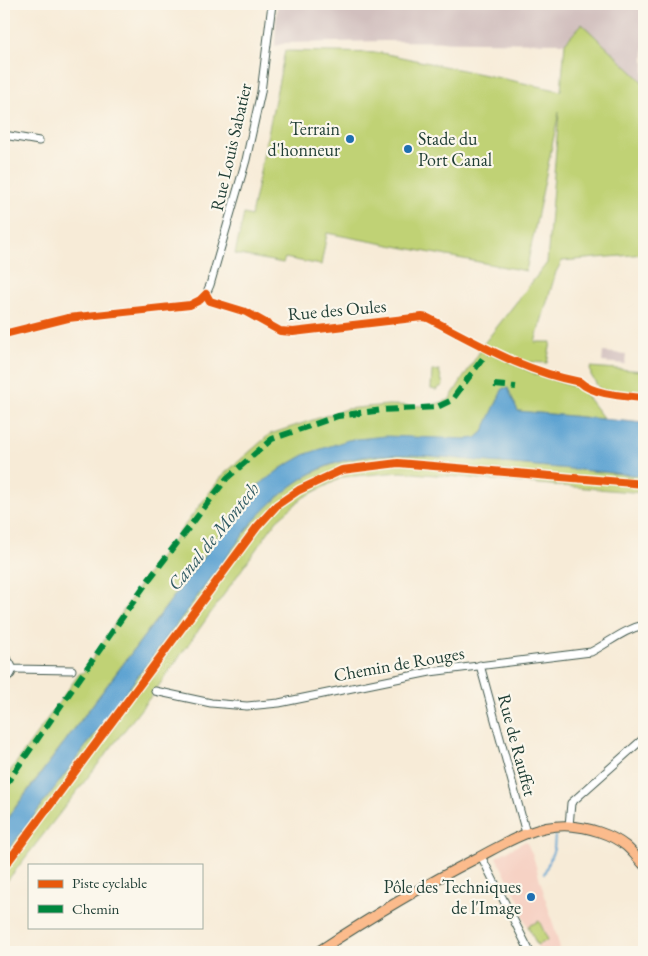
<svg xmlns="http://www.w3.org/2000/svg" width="648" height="956" viewBox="0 0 648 956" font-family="'EB Garamond',serif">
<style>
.built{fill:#f6d2c4}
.industrial{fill:#d1bfbe}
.green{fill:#c0d275;stroke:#708854}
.water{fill:#5ba2d1;stroke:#3d7082}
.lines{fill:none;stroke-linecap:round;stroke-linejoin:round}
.stream{stroke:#5ba2d1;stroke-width:2}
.minor-casing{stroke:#3f574c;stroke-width:9}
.major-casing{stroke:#3f574c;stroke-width:11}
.minor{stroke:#fff;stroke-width:7}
.major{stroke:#fbbb8c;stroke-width:9}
.quiet{stroke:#00873e;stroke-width:6;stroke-dasharray:12 6;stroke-linecap:butt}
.cycleway-casing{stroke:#fbf7ec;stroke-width:11}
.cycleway{stroke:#e8590c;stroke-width:8}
.poi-dot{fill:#1f6fb2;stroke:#fbf7ec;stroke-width:2}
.labels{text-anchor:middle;stroke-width:4.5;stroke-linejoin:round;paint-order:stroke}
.poi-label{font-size:18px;fill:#1f3d34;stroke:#fbf7ec;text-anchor:end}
.street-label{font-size:18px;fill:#1f3d34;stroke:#fbf7ec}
.water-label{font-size:19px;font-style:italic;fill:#315b63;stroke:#fbf7ec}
</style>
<rect width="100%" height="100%" fill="#fbf7ec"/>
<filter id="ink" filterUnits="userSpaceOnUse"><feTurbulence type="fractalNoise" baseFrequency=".02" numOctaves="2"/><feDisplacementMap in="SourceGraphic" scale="10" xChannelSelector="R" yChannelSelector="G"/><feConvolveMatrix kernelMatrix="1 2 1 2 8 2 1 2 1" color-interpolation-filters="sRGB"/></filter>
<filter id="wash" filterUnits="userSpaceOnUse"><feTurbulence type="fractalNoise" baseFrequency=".0096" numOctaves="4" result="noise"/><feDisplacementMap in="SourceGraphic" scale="20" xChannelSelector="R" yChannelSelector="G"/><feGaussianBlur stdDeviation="1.12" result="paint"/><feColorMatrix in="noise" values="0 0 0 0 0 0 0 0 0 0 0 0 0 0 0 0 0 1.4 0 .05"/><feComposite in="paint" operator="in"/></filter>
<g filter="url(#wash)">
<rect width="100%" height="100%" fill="#f7ebd7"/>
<polygon class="built" points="526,841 533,856 560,948 549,952 540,952 521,913 522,906 496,857"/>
<g class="industrial">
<polygon points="277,4 644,4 644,104 582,25 565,43 385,41 286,43 275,46"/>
<polygon points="603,352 626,354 625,364 602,362"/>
</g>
<g class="green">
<polygon points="582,24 640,79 644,85 644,254 562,261 556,272 535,342 551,342 547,363 530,362 528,368 482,346 547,263 559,112 526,271 327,233 321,265 285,258 283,263 235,254 244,214 251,216 285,51 382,53 561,91 565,43"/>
<polygon points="482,348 535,374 584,390 585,394 604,419 518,411 508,389 503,388 483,432 476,438 306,454 283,467 256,487 4,822 4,780 79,674 84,672 143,580 223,475 270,434 346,409 388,405 429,406 449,400"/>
<polygon points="590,367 644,371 644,396 600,390 591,375"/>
<polygon points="439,370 443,385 436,390 431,389 432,371"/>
<path d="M 409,454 L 644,476 L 644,493 L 401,472 L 343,477 L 304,497 L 277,520 L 155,691 L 4,885 L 4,856 L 252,523 C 283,488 318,462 367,457 C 381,455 395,455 409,454 Z"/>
<polygon points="539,921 548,940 537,945 528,926"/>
</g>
<path class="water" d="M 503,388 L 508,388 L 518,411 L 644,423 L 644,476 C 592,471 541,466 489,462 C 438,457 380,447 330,465 C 299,476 274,499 252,523 L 4,856 L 4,823 L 256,487 L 283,467 L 306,454 L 348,440 L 385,436 L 468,439 L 476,438 L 483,432 Z"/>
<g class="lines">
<polyline class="stream" points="544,874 554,849 555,835"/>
</g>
</g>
<g filter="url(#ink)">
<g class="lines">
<defs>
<g id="minor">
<polyline points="4,135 39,141"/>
<polyline points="206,294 210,285 246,160 261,92 272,4"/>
<path d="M 4,334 L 68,318 L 190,305 L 200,300 L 206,294 L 210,301 L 246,312 L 280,331 L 293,332 L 422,317 L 428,318 C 479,344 522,371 580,382 L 584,386"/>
<polyline points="4,656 10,663 13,669 72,670"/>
<polyline points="480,665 526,833"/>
<polyline points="4,679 11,674 13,669"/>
<path d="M 155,691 L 211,703 L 247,706 L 279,703 L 430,672 L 591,652 C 609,643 624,629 644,625"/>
<polyline points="569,826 571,803 644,738"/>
<polyline points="481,856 530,952"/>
</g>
<path id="major" d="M 317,952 C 369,918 422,886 477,858 C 506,843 535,824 569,826 C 588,827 611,834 626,846 C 632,851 638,859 644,865"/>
</defs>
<use href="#minor" class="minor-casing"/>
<use href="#major" class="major-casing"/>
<use href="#minor" class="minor"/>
<use href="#major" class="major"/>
<g class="quiet">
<polyline points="494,385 516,387"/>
<polyline points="4,787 147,582 227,478 272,439 338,416 382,410 437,407 452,400 489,350"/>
</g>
<defs>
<g id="cycleway">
<path d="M 4,334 L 68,318 L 190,305 L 200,300 L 206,294 L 210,301 L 246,312 L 280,331 L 293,332 L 422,317 L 428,318 C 479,344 522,371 580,382 C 593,395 626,396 644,398"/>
<polyline points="4,867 257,527 277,505 299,490 342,470 398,463 644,484"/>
</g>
</defs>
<use href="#cycleway" class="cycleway-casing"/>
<use href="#cycleway" class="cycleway"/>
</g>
</g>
<g class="poi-dot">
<circle cx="350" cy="139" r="5"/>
<circle cx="408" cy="149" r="5"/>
<circle cx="531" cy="897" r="5"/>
</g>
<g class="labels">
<g class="poi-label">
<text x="340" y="135">Terrain<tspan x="340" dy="21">d'honneur</tspan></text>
<text x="418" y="145" text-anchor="start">Stade du<tspan x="418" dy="21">Port Canal</tspan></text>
<text x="521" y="893">Pôle des Techniques<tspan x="521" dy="21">de l'Image</tspan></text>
</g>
<g class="street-label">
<text transform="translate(231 147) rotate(-77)" y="6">Rue Louis Sabatier</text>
<text transform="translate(337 310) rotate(-5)" y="6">Rue des Oules</text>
<text transform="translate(399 664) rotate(-10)" y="6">Chemin de Rouges</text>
<text transform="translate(517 745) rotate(75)" y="6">Rue de Rauffet</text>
</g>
<g class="water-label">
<text transform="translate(213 536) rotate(-51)" y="7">Canal de Montech</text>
</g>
</g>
<rect width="648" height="956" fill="none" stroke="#fbf7ec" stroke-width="20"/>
<rect x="28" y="864" width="175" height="65" fill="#fbf7ec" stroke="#a3ada2"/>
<rect x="38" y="880" width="25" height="8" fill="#e8590c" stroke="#a3ada2"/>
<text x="72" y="888" font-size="15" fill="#1f3d34">Piste cyclable</text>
<rect x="38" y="905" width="25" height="8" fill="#00873e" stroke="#a3ada2"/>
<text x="72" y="914" font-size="15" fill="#1f3d34">Chemin</text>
</svg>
